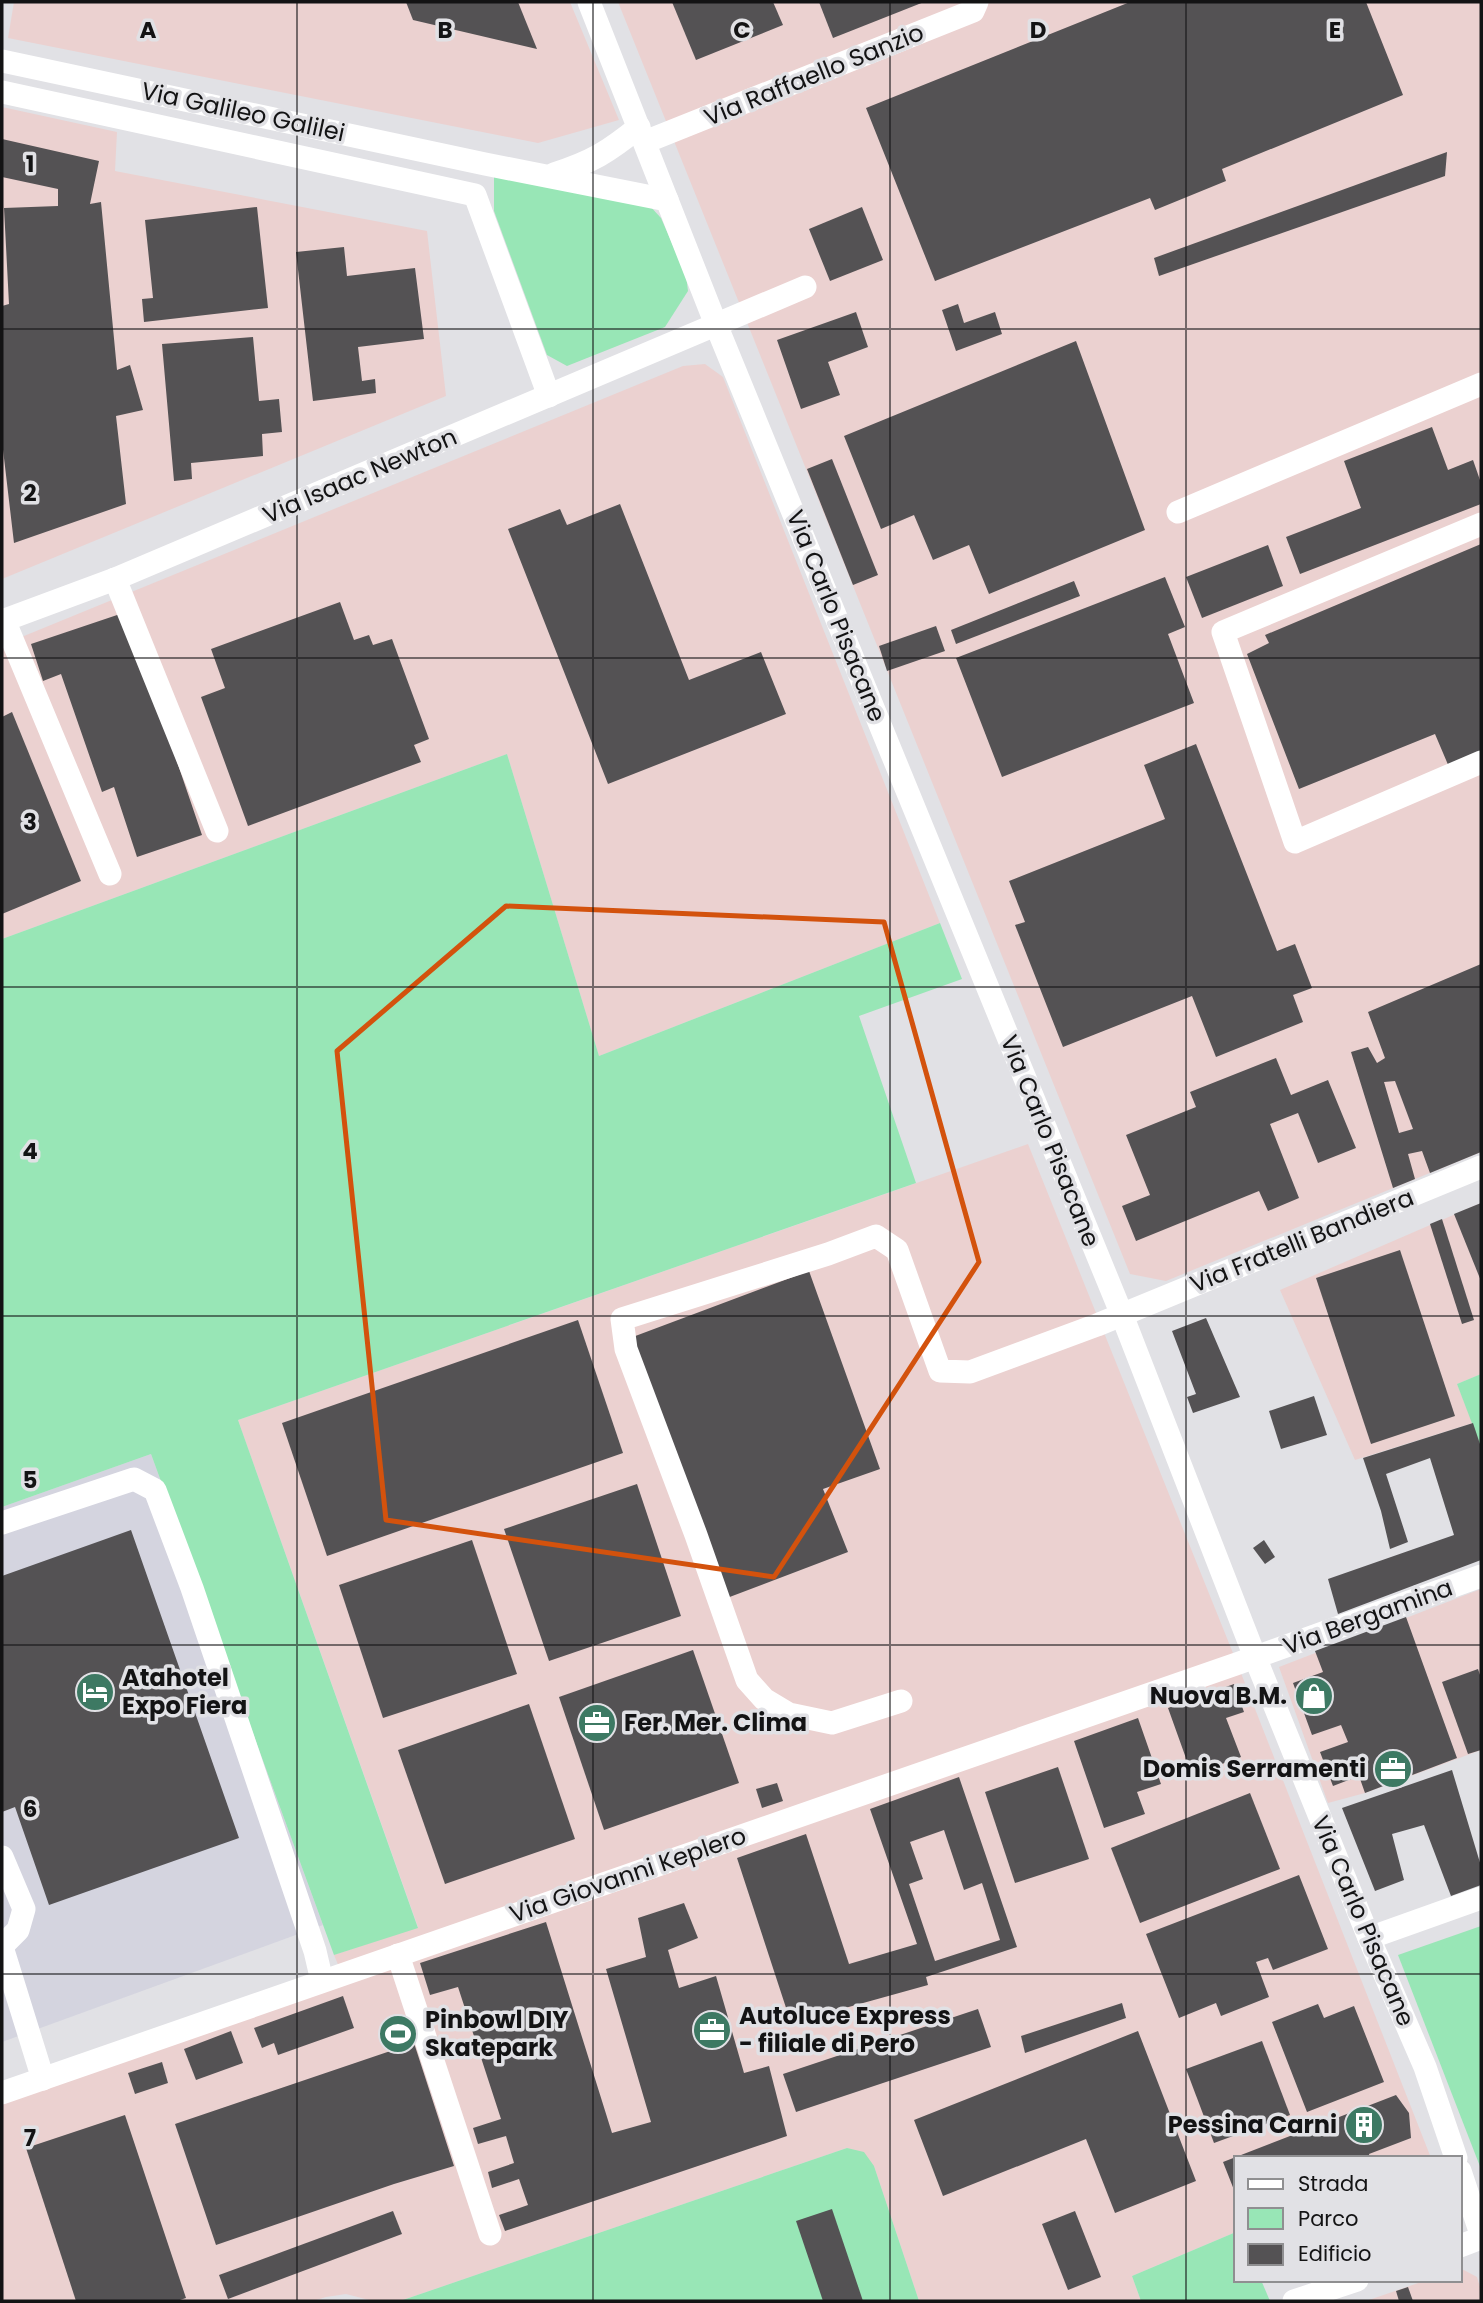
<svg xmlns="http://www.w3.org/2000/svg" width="1483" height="2303" viewBox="0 0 1483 2303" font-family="Poppins,sans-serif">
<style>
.built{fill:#d4d4df}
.industrial{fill:#ebd1d0}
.green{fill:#98e6b6}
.building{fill:#545254;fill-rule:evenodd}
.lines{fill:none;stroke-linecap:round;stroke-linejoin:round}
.minor{stroke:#fff;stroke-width:23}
.marked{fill:none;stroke:#d3520d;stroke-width:5;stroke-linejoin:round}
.grid{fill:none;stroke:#131314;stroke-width:2;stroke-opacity:0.55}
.labels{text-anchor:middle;stroke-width:7;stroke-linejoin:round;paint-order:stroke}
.street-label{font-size:24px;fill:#131314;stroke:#e1e1e5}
.poi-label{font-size:24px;font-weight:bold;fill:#131314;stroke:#e1e1e5;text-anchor:start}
.grid-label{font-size:23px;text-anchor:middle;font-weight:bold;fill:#131314;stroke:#e1e1e5;stroke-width:7;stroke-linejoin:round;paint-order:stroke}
</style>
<rect width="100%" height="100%" fill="#e1e1e5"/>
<polygon class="built" points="151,1454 323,1925 2,2042 2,1507"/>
<g class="industrial">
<polygon points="14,2 570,2 619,120 538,143 8,38"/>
<polygon points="618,2 1481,2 1481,1152 1166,1281 1130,1274"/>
<polygon points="2,107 117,132 115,171 427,231 446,396 2,579"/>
<polygon points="705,364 723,377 940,923 599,1056 507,754 2,939 2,645 683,366"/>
<polygon points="1028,1144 1239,1668 1431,2158 1236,2158 1236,2232 1132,2276 1141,2301 919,2301 874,2166 847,2148 400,2301 373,2301 346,2294 326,2297 313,2301 2,2301 2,2093 342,1974 334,1955 418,1927 238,1420"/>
<polygon points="1481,1203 1481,1374 1457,1384 1473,1423 1355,1460 1280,1290"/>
<polygon points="1481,1589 1481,1750 1365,1793 1328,1803 1279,1667"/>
<polygon points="1460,2268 1477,2277 1481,2290 1481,2301 1366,2301 1427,2280 1460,2280"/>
</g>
<g class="green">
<polygon points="494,172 649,205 661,218 686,275 688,291 665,327 567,366 547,355 494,211"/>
<polygon points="507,754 599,1056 940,923 962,979 859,1016 916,1183 238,1420 418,1928 334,1955 151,1454 2,1507 2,939"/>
<polygon points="1481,1374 1481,1447 1457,1384"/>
<polygon points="1481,1926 1481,2169 1398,1955"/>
<polygon points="847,2148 864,2152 874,2166 919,2301 400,2301"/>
<polygon points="1236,2232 1236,2280 1261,2280 1270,2301 1141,2301 1132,2276"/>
</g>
<g class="building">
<polygon points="406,2 518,2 537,49 413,20"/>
<polygon points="672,2 773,2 783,25 696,60"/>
<polygon points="819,2 924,2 833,38"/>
<polygon points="1130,2 1366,2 1403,95 1222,169 1226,181 1155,210 1150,198 935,281 866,108"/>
<polygon points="2,139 99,161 90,204 101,202 117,370 130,365 143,410 116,416 126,504 14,543 2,441 2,306 9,304 4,208 58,206 58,189 2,177"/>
<polygon points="1447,152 1445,176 1159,276 1154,258"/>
<polygon points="257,207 268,308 144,322 142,299 153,298 145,220"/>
<polygon points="862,207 883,260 830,281 809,229"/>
<polygon points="344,247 347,276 415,268 424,339 358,347 362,381 375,379 376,393 313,401 296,252"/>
<polygon points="958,304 964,323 995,312 1002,334 956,351 942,310"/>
<polygon points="856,312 868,347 828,362 840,395 801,409 777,340"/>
<polygon points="253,337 259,401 279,399 282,432 262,434 263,456 191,463 192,479 174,481 162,344"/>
<polygon points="1076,341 1145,530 989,594 969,545 933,560 914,515 881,529 844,436"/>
<polygon points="1432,427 1448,470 1473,460 1481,483 1481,504 1300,574 1286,537 1361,508 1344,461"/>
<polygon points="832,459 878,575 853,585 807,469"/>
<polygon points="620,504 689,680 761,652 786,714 608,784 508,529 560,509 567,525"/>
<polygon points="1481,544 1481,753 1449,767 1435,734 1299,789 1247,654 1269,643 1265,635"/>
<polygon points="1268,545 1283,586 1202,618 1186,577"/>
<polygon points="1165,577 1185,627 1168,634 1194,703 1002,777 956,658"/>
<polygon points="1074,581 1080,596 956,644 951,630"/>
<polygon points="340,602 354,640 369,635 373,645 392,639 429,739 414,745 421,762 248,826 201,697 225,688 211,649"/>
<polygon points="126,612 202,835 137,857 114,787 102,792 61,674 43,681 31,644"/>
<polygon points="936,626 945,651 887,671 879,646"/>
<polygon points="12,712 81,881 2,914 2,717"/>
<polygon points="1196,744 1277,951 1295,944 1312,988 1293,995 1303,1022 1216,1057 1192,996 1063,1047 1015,925 1025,922 1009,881 1165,819 1144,765"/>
<path d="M 1481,964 L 1481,1152 L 1430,1173 L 1422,1151 L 1408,1154 L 1415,1179 L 1393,1188 L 1351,1052 L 1368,1047 L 1377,1063 L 1385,1058 L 1368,1012 ZM 1395,1081 L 1413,1129 L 1399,1133 L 1384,1082 Z"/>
<polygon points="1276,1058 1291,1095 1328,1080 1356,1148 1318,1163 1298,1113 1270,1124 1299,1198 1268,1211 1259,1191 1136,1241 1122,1206 1150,1195 1126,1135 1196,1107 1190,1092"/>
<polygon points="1481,1203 1481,1281 1454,1214"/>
<polygon points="1442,1219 1474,1320 1462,1324 1430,1224"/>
<polygon points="1400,1250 1455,1416 1371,1444 1316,1278"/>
<polygon points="809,1271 880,1469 823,1489 848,1552 727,1598 630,1338"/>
<polygon points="1206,1318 1240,1397 1193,1413 1187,1397 1196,1394 1172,1331"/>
<polygon points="578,1320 623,1453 327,1556 282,1423"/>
<polygon points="1314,1396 1327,1435 1281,1449 1269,1411"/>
<polygon points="1473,1423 1481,1447 1481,1560 1338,1614 1328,1579 1454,1535 1430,1458 1386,1474 1408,1542 1390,1549 1381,1511 1363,1458"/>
<polygon points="637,1484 681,1616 549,1661 504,1529"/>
<polygon points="131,1530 239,1838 49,1905 15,1807 2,1812 2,1576"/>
<polygon points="472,1540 517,1674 383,1718 339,1585"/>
<polygon points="1264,1540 1275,1557 1265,1564 1253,1548"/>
<polygon points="1406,1617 1457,1758 1365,1793 1359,1776 1333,1786 1320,1752 1348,1742 1341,1725 1312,1735 1293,1683 1323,1672 1315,1651"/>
<polygon points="693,1650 739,1783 604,1830 559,1697"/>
<polygon points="1478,1669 1481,1678 1481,1750 1468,1754 1442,1682"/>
<polygon points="1234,1684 1244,1712 1226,1718 1241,1757 1192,1775 1168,1708"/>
<polygon points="529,1704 575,1839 445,1884 398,1750"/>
<polygon points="1138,1718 1161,1784 1137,1792 1145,1814 1104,1828 1074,1741"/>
<polygon points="1058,1767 1089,1859 1015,1883 985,1792"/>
<polygon points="1452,1770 1481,1866 1481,1885 1451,1896 1424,1825 1392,1834 1404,1880 1375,1891 1342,1808"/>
<path d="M 959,1777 L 1017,1947 L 926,1977 L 928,1985 L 791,2023 L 737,1858 L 806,1834 L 849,1964 L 917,1944 L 870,1809 ZM 944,1830 L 964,1890 L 982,1883 L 1000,1940 L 935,1961 L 909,1884 L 923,1879 L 910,1842 Z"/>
<polygon points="777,1783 783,1801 762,1808 756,1789"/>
<polygon points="1250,1793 1280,1869 1140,1923 1111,1848"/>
<polygon points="1299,1875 1328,1949 1273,1970 1268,1958 1256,1962 1269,1997 1221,2016 1216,2003 1179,2018 1146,1934"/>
<polygon points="684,1903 698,1938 668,1950 679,1988 716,1976 744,2073 769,2066 787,2136 505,2231 499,2215 528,2205 519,2179 492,2188 488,2172 514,2163 506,2136 478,2144 473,2128 501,2119 458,1987 430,1995 420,1963 546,1922 612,2133 651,2122 606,1969 646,1957 638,1918"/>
<polygon points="343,1996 354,2028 278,2055 274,2043 262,2048 254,2028"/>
<polygon points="1122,2003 1126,2018 1025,2053 1021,2036"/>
<polygon points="1318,2004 1324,2018 1354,2006 1384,2082 1307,2112 1272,2022"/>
<polygon points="978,2009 991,2047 796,2112 783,2074"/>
<polygon points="231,2031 243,2063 196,2080 184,2049"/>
<polygon points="1138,2031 1196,2181 1115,2213 1086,2139 943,2196 914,2120"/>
<polygon points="1262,2041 1290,2115 1214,2143 1186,2069"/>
<polygon points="414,2043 454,2166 394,2184 216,2245 175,2124"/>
<polygon points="162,2062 168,2083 135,2094 128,2073"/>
<polygon points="1396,2095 1409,2113 1411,2138 1369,2154 1370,2158 1236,2158 1236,2195 1223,2162"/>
<polygon points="125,2115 186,2298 177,2301 76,2301 26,2148"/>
<polygon points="832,2209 863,2301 823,2301 796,2221"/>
<polygon points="393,2211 402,2234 228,2299 219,2275"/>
<polygon points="1075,2211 1101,2277 1068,2290 1042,2224"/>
<polygon points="1408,2287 1413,2301 1399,2301 1396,2291"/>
</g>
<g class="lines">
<g class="minor">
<polyline points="589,2 717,327 1122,1315 1255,1657 1369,1938 1425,2067 1456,2158"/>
<polyline points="2,61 485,164 667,200"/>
<polyline points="2,92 475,195 549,396"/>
<polyline points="645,142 973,11 977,2"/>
<path d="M 554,174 C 592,162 608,152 639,127"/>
<polyline points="1178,512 1481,384"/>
<polyline points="1481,524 1223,632 1295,842 1481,762"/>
<polyline points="115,579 217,831"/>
<polyline points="4,620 110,874"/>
<polyline points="2,621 115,579 805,287"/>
<polyline points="2,1523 134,1479 155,1490 192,1588 315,1951 322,1981"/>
<polyline points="901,1701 832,1723 789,1714 764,1699 747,1680 696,1535 626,1349 622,1319 828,1254 876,1236 897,1250 940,1371 970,1372 1097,1325 1481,1167"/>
<polyline points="2,1857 24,1909 18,1930 2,1946"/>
<polyline points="1369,1938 1481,1898"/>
<polyline points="2,1947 43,2079"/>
<polyline points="398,1955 490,2234"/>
<polyline points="2,2093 1239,1663 1481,1576"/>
<polyline points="1460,2171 1481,2234"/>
<polyline points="1460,2246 1481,2238"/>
<polyline points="1294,2301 1357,2280"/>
</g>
</g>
<path class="marked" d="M 506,906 L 884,922 L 979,1262 L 774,1577 L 386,1520 L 337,1051 Z"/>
<path class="grid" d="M 297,2 L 297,2301M 593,2 L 593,2301M 890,2 L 890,2301M 1186,2 L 1186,2301M 2,329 L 1481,329M 2,658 L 1481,658M 2,987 L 1481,987M 2,1316 L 1481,1316M 2,1645 L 1481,1645M 2,1974 L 1481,1974"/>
<defs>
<symbol id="hotel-disc" viewBox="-11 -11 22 22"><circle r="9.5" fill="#3d7963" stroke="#e1e1e5"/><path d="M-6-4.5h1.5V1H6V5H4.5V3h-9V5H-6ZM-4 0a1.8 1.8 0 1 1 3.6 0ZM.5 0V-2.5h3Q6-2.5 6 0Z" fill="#fff"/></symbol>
<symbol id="shop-disc" viewBox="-11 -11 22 22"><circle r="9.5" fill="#3d7963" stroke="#e1e1e5"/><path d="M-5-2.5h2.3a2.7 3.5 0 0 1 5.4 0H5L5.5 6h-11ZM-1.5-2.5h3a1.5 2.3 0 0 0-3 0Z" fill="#fff"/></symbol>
<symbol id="office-disc" viewBox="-11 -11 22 22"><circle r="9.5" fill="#3d7963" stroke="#e1e1e5"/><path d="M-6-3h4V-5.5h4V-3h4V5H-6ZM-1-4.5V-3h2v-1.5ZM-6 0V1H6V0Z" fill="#fff"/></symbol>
<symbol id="stadium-disc" viewBox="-11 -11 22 22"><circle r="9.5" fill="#3d7963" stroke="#e1e1e5"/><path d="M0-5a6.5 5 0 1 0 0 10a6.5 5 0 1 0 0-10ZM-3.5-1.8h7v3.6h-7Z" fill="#fff"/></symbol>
<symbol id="building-disc" viewBox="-11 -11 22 22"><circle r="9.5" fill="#3d7963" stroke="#e1e1e5"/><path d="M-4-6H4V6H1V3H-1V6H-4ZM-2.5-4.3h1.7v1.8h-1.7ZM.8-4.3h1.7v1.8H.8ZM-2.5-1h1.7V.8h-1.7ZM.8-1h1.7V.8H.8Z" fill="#fff"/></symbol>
</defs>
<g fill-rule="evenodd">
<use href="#hotel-disc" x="73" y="1670" width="44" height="44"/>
<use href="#shop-disc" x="1292" y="1674" width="44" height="44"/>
<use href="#office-disc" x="575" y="1701" width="44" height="44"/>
<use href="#office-disc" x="1371" y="1747" width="44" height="44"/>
<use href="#office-disc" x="690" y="2008" width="44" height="44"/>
<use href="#stadium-disc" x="376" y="2012" width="44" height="44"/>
<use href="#building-disc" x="1342" y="2103" width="44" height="44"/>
</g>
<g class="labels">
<g class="street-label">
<text transform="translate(814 75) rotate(-22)" y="8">Via Raffaello Sanzio</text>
<text transform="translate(243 112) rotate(12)" y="8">Via Galileo Galilei</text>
<text transform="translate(360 476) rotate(-23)" y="8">Via Isaac Newton</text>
<text transform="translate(836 616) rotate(68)" y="8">Via Carlo Pisacane</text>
<text transform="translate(1050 1141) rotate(68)" y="8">Via Carlo Pisacane</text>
<text transform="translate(1302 1241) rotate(-22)" y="8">Via Fratelli Bandiera</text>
<text transform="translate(1368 1617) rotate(-20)" y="8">Via Bergamina</text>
<text transform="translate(628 1875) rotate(-19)" y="8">Via Giovanni Keplero</text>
<text transform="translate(1363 1921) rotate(67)" y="8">Via Carlo Pisacane</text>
</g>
<g class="poi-label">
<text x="122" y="1686">Atahotel<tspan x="122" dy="28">Expo Fiera</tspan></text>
<text x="1287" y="1704" text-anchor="end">Nuova B.M.</text>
<text x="624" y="1731">Fer. Mer. Clima</text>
<text x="1366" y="1777" text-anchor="end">Domis Serramenti</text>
<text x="739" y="2024">Autoluce Express<tspan x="739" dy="28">- filiale di Pero</tspan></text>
<text x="425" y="2028">Pinbowl DIY<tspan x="425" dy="28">Skatepark</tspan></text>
<text x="1337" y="2133" text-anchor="end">Pessina Carni</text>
</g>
</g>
<g class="grid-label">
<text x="148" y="38">A</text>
<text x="445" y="38">B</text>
<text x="742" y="38">C</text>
<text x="1038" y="38">D</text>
<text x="1335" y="38">E</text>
<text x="30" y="172">1</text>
<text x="30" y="501">2</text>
<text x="30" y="830">3</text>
<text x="30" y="1159">4</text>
<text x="30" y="1488">5</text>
<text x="30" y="1817">6</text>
<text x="30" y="2146">7</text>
</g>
<rect width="1483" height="2303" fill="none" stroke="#131314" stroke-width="7"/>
<rect x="1234" y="2156" width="228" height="126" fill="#e1e1e5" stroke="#8f8f91" stroke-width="2"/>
<rect x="1248" y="2179" width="35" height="10" fill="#ffffff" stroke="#8f8f91" stroke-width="2"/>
<text x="1298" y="2191" font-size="21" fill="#131314">Strada</text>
<rect x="1248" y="2208" width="35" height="21" fill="#98e6b6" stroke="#8f8f91" stroke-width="2"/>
<text x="1298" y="2226" font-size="21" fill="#131314">Parco</text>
<rect x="1248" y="2244" width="35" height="21" fill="#545254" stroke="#8f8f91" stroke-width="2"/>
<text x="1298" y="2261" font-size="21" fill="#131314">Edificio</text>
</svg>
